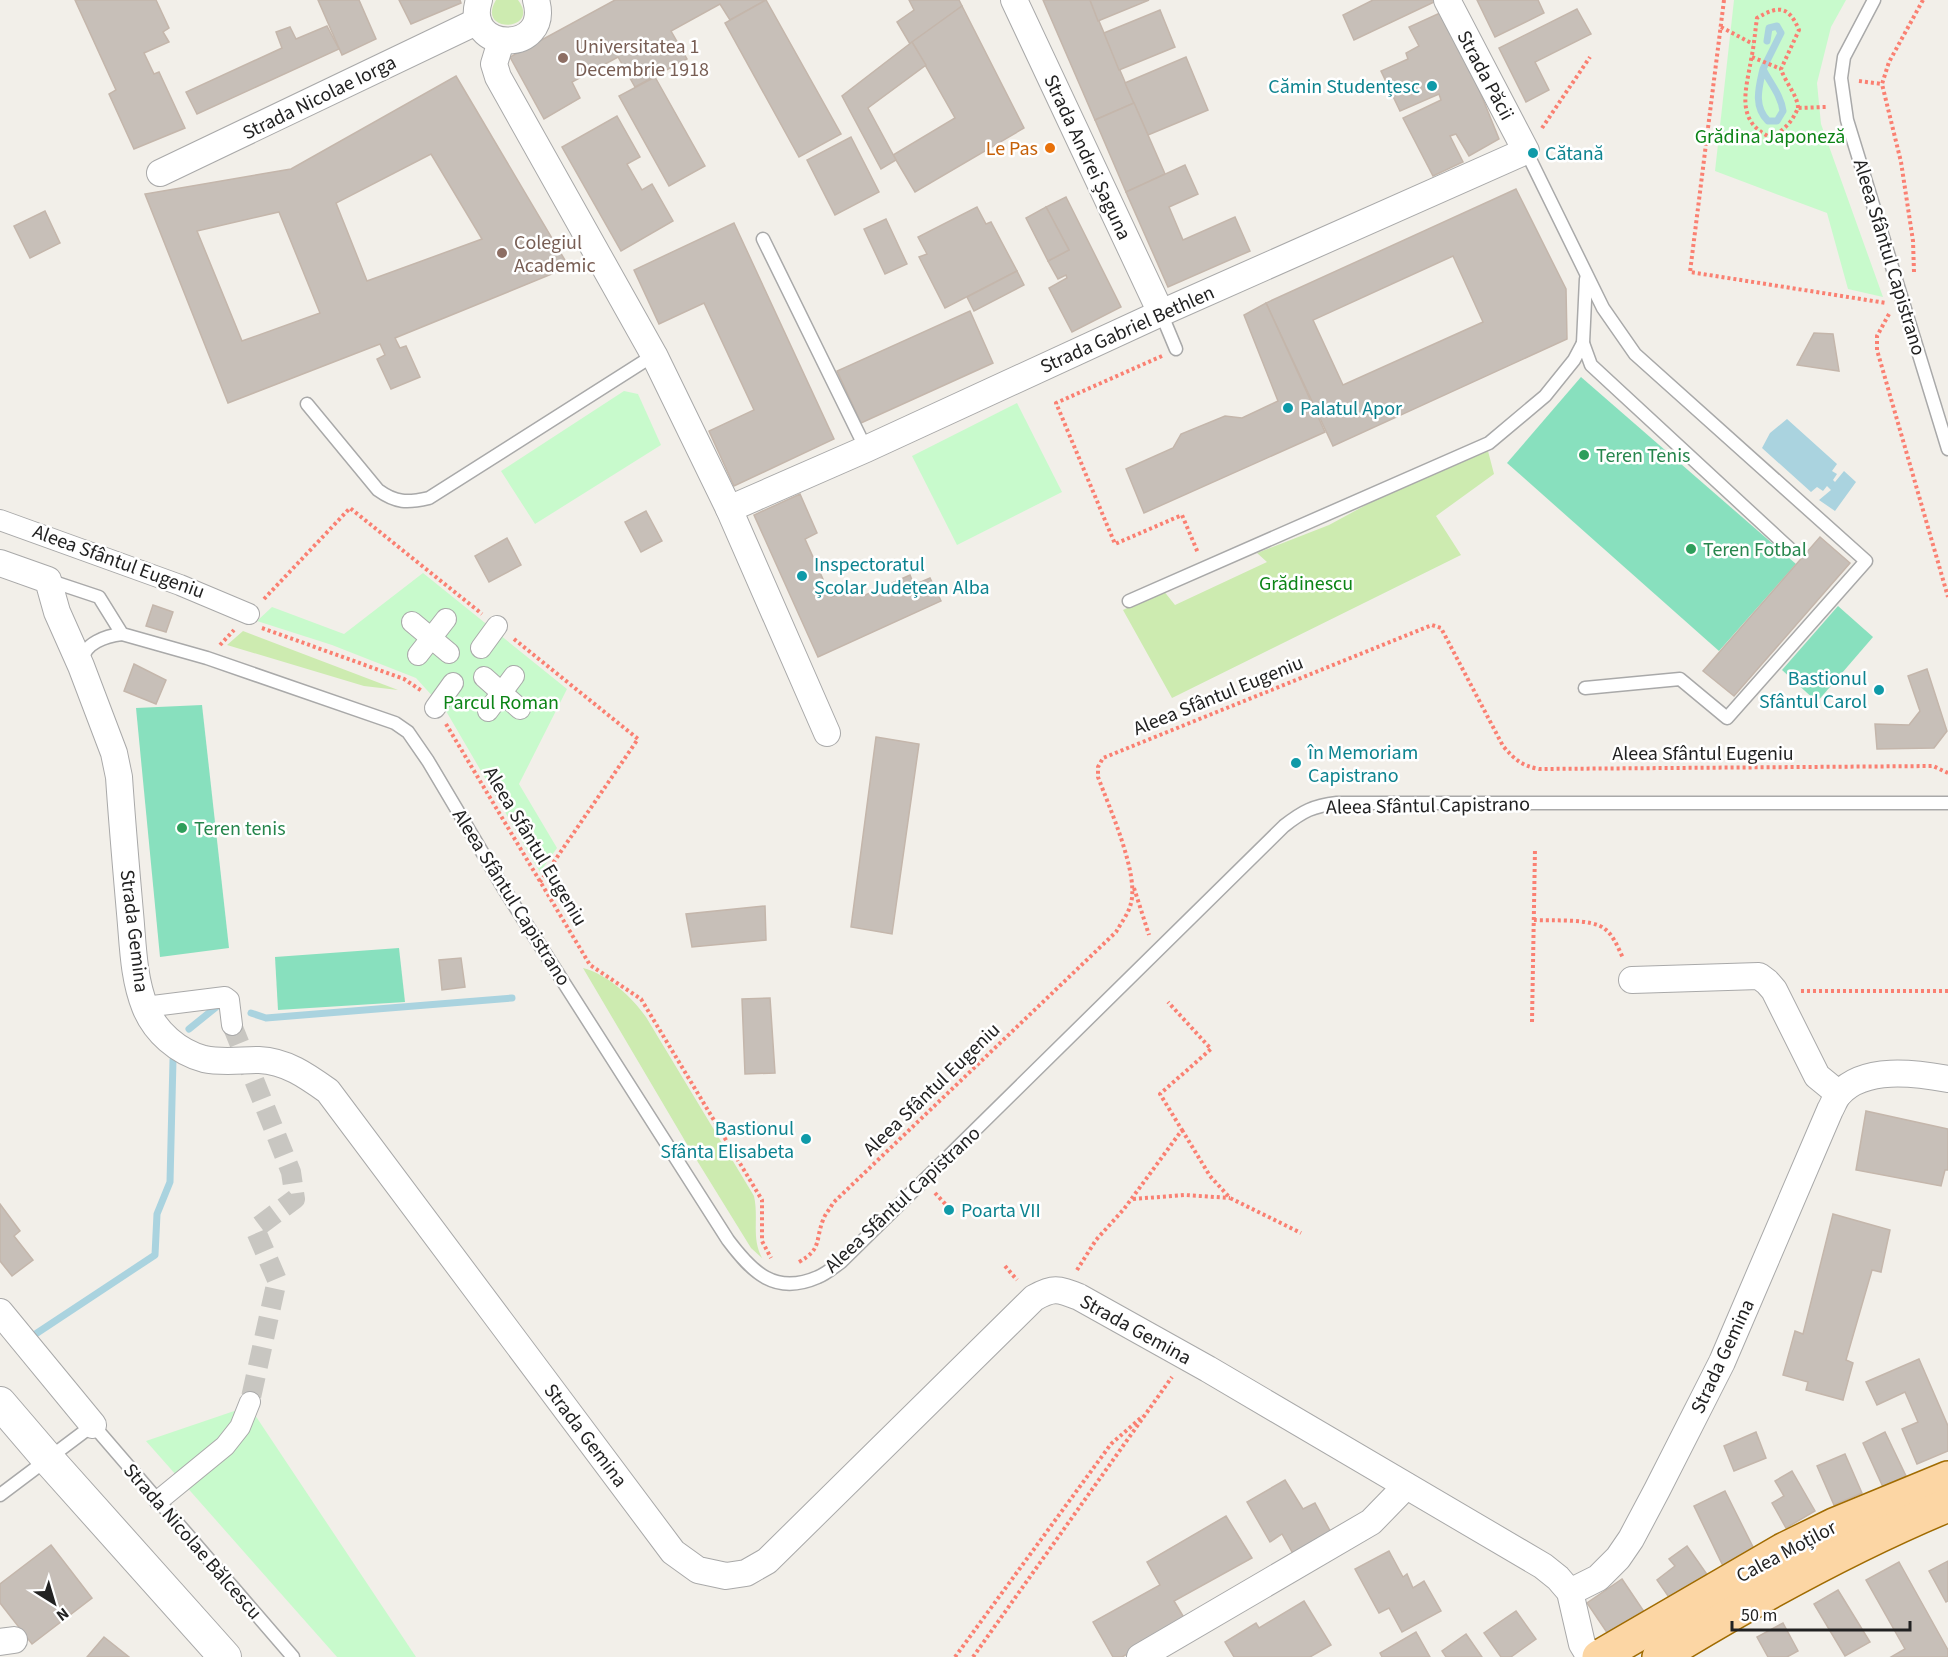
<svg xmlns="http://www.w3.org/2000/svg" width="1948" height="1657" viewBox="0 0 1948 1657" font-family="'Source Sans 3',sans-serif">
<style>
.grass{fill:#cdebb0}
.park{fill:#c8facc}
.pitch{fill:#88e0be}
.water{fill:#aad3df}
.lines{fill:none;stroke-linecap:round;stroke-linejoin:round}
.stream{stroke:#aad3df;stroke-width:7}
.building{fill:#c7bfb8;stroke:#c4b6ab;stroke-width:1.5;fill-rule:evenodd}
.pedestrian-tunnel{stroke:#c8c6c1;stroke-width:20;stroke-dasharray:20 10;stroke-linecap:butt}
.service-casing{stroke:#a9a9a9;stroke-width:15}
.pedestrian-casing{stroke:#a9a9a9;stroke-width:22}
.minor-casing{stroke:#a9a9a9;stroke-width:28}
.tertiary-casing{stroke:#a9a9a9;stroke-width:34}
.primary-casing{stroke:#a06b00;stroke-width:36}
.path{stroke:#fa8072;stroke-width:4;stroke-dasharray:3 3;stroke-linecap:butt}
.service{stroke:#fff;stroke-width:12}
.pedestrian{stroke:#fff;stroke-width:20}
.minor{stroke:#fff;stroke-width:26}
.tertiary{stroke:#fff;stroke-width:32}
.primary{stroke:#fcd6a4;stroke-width:33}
.education-dot{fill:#8d6e63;stroke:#fff;stroke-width:2}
.culture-dot{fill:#0f9aa8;stroke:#fff;stroke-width:2}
.food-dot{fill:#e8710a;stroke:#fff;stroke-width:2}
.leisure-dot{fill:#2e9e5b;stroke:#fff;stroke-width:2}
.labels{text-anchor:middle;stroke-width:5;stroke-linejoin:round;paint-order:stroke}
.education-label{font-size:20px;fill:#785e54;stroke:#fff;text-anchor:start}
.street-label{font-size:20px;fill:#222;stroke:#fff}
.culture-label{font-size:20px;fill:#0d838f;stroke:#fff;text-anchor:start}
.park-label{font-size:20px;fill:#0c8416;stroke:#fff}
.food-label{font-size:20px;fill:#c56008;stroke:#fff;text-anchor:end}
.leisure-label{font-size:20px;fill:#27864d;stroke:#fff;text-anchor:start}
</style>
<rect width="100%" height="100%" fill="#f2efe9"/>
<g class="grass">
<path d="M 496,0 L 518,0 C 542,31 475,35 496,0 Z"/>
<polygon points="1488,451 1494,474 1436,516 1461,555 1172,698 1123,610 1163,590 1175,605 1267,562 1257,553 1329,525 1388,493"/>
<polygon points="243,631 398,690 364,686 227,645"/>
<path d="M 583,968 C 607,974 632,997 646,1017 L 754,1196 C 759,1219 751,1237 762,1258 L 751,1248 L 688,1146 Z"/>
</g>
<g class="park">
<polygon points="1734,0 1846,0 1831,27 1817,83 1821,124 1883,297 1848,289 1827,213 1715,171"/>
<polygon points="624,391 638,394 661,445 535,524 501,471"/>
<polygon points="1017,403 1062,492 957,545 912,456"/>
<polygon points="423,573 567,689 519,784 557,848 540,872 446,711 416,678 332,645 257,621 272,607 344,634"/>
<polygon points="249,1406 416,1657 337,1657 146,1441"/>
</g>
<g class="pitch">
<polygon points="1581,377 1796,564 1719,651 1507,463"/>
<polygon points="1838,606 1873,637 1817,702 1782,670"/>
<polygon points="202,705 229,948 160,957 136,708"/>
<polygon points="399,948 405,1002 278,1010 275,957"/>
</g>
<polygon class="water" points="1787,419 1837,464 1832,471 1837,474 1833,480 1835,482 1844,471 1856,482 1835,511 1819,500 1831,490 1827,486 1823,491 1817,487 1811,492 1762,448 1770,433"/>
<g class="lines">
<g class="stream">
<path d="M 1763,69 C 1759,87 1753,106 1768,121 L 1777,121 L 1783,111 C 1781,95 1770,83 1763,69 L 1781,33 L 1777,26 L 1769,28 L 1767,41"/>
<polyline points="251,1013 266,1018 512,998"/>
<polyline points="189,1029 220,1004"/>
<polyline points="34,1335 155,1255 157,1214 170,1182 173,1060"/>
</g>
</g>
<g class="building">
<polygon points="75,0 156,0 169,28 163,32 169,42 144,53 154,74 159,72 185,128 134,149 109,94 116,90"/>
<polygon points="318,0 359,0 376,39 342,55"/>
<polygon points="399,0 460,0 461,3 411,24"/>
<polygon points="615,0 766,0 730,20 720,4 671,31 687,59 635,87 618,57 572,82 580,98 544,119 510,57"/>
<polygon points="766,0 841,134 799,157 725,23"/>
<polygon points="909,0 959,0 962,6 910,44 897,22 914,10"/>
<polygon points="1043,0 1090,0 1134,103 1095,120"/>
<polygon points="1090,0 1149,0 1098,21"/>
<polygon points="1373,0 1434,0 1434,2 1354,40 1343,15"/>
<polygon points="1477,0 1538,0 1544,13 1495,37"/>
<polygon points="962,6 1024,128 915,192 893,155 955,118 912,42"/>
<polygon points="1577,9 1591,34 1535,62 1549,90 1526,102 1499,48"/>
<polygon points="1160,10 1175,47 1119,70 1104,33"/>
<polygon points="1440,13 1474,77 1499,139 1469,156 1456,134 1450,136 1463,162 1433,176 1403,118 1441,100 1439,94 1400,111 1381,71 1408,59 1406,53 1419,46 1409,27"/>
<polygon points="327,26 339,49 197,114 186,92 282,48 276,32 290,27 296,39"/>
<polygon points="912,42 926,65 868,108 896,160 881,169 842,96"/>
<polygon points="1186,57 1208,110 1148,135 1125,83"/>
<path d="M 456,76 L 569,267 L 395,338 L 400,348 L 406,346 L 420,377 L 391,389 L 377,359 L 385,355 L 380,344 L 228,403 L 145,194 L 291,169 ZM 431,154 L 482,239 L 367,281 L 336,203 ZM 279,212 L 320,313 L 242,341 L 197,231 Z"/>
<polygon points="655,77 705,166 669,186 619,96"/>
<polygon points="1134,103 1165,174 1126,192 1095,120"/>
<polygon points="617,116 640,157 627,164 642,190 652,184 673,221 621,251 562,147"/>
<polygon points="851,137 879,192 835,215 807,160"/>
<polygon points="1185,165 1198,194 1169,207 1183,240 1235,217 1250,251 1168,287 1126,192"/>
<path d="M 1516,189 L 1566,289 L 1567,339 L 1333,446 L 1266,303 ZM 1453,256 L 1483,322 L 1343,385 L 1313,320 Z"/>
<polygon points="1066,197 1121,307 1072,332 1049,288 1067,278 1066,275 1058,279 1048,261 1069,250 1046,207"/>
<polygon points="977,207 986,224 991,222 1017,271 945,308 919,257 927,254 918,237"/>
<polygon points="1046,207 1069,250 1048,261 1026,218"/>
<polygon points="45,211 60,243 30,258 14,226"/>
<polygon points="886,219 907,264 885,274 864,229"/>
<polygon points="734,223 834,439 734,486 709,431 754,410 704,303 659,324 634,270"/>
<polygon points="1017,271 1024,285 974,311 967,297"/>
<polygon points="1266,303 1325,432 1144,513 1126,469 1173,448 1181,434 1225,416 1242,418 1278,401 1244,315"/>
<polygon points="970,311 993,363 861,423 837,371"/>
<polygon points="1814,333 1833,334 1839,371 1797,365"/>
<polygon points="800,494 817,533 805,539 831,597 856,586 861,597 910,575 914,585 930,578 941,601 818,657 754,515"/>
<polygon points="646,511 662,541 641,552 625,522"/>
<polygon points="1820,537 1850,563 1734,696 1703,671"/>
<polygon points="507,538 521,565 489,582 475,556"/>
<polygon points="153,605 173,612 166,632 146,626"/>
<polygon points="134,664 166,680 156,704 124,691"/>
<polygon points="1927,669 1947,731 1934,748 1877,749 1875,724 1909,725 1920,711 1908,676"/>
<polygon points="876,737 919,744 892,934 851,927"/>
<polygon points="765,906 766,940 692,947 686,914"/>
<polygon points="461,958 465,987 442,990 439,960"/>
<polygon points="770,998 775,1073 745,1074 742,999"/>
<polygon points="1866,1111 1948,1129 1948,1170 1945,1170 1941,1186 1856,1170"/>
<polygon points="0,1204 20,1231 14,1236 33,1260 12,1276 0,1261"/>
<polygon points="1833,1214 1890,1230 1881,1272 1872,1270 1846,1360 1853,1363 1843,1400 1806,1390 1808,1382 1783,1375 1795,1331 1803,1334"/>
<polygon points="1919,1359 1948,1426 1948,1451 1917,1464 1902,1429 1918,1422 1905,1392 1877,1405 1866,1382"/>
<polygon points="1756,1432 1766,1458 1734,1471 1724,1446"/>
<polygon points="1885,1432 1906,1476 1883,1487 1863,1443"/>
<polygon points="1845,1454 1862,1493 1834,1505 1817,1466"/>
<polygon points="1792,1471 1815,1511 1786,1528 1772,1503 1784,1496 1775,1481"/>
<polygon points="1285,1480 1303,1509 1315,1503 1334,1538 1297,1561 1282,1534 1270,1542 1247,1502"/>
<polygon points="1725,1491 1757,1555 1725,1570 1694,1506"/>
<polygon points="1226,1516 1252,1558 1174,1601 1186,1621 1122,1657 1113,1657 1093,1622 1160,1585 1147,1562"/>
<polygon points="51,1545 92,1598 32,1644 0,1603 0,1584"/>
<polygon points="1687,1546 1711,1580 1675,1606 1657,1580 1675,1566 1669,1559"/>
<polygon points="1389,1551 1403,1577 1407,1574 1413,1588 1424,1581 1441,1611 1402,1632 1389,1608 1379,1613 1355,1569"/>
<polygon points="1948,1561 1948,1601 1946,1602 1929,1571"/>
<polygon points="1899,1562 1948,1650 1948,1657 1891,1657 1905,1649 1866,1580"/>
<polygon points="1622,1579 1647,1616 1612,1640 1587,1603"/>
<polygon points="1838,1590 1870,1642 1845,1656 1814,1604"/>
<polygon points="1304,1601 1331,1645 1310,1657 1234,1657 1225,1642 1256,1623 1259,1628"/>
<polygon points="1516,1611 1536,1639 1511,1657 1501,1657 1484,1633"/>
<polygon points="1783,1623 1798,1651 1787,1657 1768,1657 1757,1637"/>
<polygon points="1416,1632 1430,1657 1382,1657 1380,1653"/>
<polygon points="1466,1634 1482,1657 1446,1657 1442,1651"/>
<polygon points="104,1637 129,1657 87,1657"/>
</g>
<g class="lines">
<polyline class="pedestrian-tunnel" points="232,1025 291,1172 295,1199 255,1229 277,1280 250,1402"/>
<defs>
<g id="service">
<polyline points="1874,0 1844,57 1841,78 1847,120 1948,449"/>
<polyline points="1526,151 1603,308 1635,354 1866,561 1727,718 1680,679 1585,688"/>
<polyline points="763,239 867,451"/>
<polyline points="1586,279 1583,343 1591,365 1790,549"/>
<polyline points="1161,313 1176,349"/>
<path d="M 307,404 L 378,490 C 396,503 407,503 429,498 L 654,355"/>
<path d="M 48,580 L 99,597 L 122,634 L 207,658 L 395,723 L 408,732 L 428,761 L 504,889 L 728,1240 C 752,1272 775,1296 818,1277 C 826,1274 834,1267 841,1262 L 1284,826 C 1303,811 1313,806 1337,803 L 1948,803"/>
<polyline points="1129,601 1489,443 1545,396 1574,360 1583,343"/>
<path d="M 82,661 C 84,643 106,636 122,634"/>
<polyline points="0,1495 93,1425 293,1657"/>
</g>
<g id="pedestrian">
<polyline points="0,520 180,585 249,614"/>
<polyline points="412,622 449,653"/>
<polyline points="481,648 497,626"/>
<polyline points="418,655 446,619"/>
<polyline points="484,677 520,709"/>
<polyline points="435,708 453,683"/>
<polyline points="488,711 514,676"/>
<polyline points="145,1007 225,997 229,1000 232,1025"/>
<polyline points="159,1500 225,1446 240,1427 250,1402"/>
</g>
<g id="minor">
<path d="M 479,0 C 462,53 552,55 536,0"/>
<polyline points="1014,0 1161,313"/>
<polyline points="501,41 494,64 498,77 654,355 729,509 827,733"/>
<polyline points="160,173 478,21"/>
<polyline points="729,509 866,449 1161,313 1526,151 1447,0"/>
<path d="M 0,563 L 48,580 L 57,612 L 81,666 L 114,753 L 119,777 C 122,822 126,867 130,913 C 133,944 133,977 145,1007 C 155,1032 178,1052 204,1059 C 222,1063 241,1060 259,1060 C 286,1061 307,1076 328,1091 L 673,1552 L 698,1570 L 726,1576 L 746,1573 L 767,1561 L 1034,1298 C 1054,1287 1058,1289 1079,1297 L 1208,1369 L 1543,1566 L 1558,1578 L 1570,1592 L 1582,1644 L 1590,1657"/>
<polyline points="1632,980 1759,976 1767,982 1774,990 1817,1076 1839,1094"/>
<polyline points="0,1312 93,1425"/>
<path d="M 1570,1592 L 1598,1578 L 1618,1558 L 1631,1539 L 1657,1490 L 1722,1362 L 1830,1110 C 1833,1105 1835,1098 1839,1094 C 1864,1066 1915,1073 1948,1079"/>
<polyline points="0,1642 14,1640"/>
<polyline points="1140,1657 1371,1522 1406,1486"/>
</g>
<polyline id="tertiary" points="0,1403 48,1459 225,1657"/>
<g id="primary">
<polyline points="1599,1657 1783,1550 1834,1525 1948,1478"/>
<path d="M 1659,1657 C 1752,1600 1847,1547 1948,1505"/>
</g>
</defs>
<use href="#service" class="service-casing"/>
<use href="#pedestrian" class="pedestrian-casing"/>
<use href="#minor" class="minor-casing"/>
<use href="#tertiary" class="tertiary-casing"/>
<use href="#primary" class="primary-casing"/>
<g class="path">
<polyline points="1724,0 1690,272 1886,303"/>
<polyline points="1721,27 1753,44"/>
<polyline points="1752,57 1781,69"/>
<polyline points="1859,81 1882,84"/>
<path d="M 1798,108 C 1798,96 1785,82 1781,69 L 1799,30 C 1789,6 1779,5 1757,18 C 1755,32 1754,46 1751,60 C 1746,90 1735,121 1770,137 C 1784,131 1792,122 1798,108 L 1826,107"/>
<polyline points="1542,128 1590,57"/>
<polyline points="1914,272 1913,241 1901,162 1882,84 1889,62 1923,0"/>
<polyline points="1889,314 1877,336 1877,350 1948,597"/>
<polyline points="1162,356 1056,403 1115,544 1182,515 1198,553"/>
<polyline points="264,599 350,508 482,614"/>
<polyline points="262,628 404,679 422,691"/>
<polyline points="514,639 638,739 540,882"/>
<polyline points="220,645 234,630"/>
<polyline points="446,724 590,965 641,999 762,1200 762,1241 771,1258"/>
<polyline points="1134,888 1149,935"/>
<path d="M 1534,920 C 1551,921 1592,918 1605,929 C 1614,936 1618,948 1623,958"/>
<polyline points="1801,991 1948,991"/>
<polyline points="1532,1022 1535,849"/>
<polyline points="1182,1130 1210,1176 1230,1198 1301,1233"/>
<polyline points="935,1193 949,1208"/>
<polyline points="1133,1199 1185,1195 1230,1198"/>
<path d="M 799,1262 C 822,1249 815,1241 823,1220 C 825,1214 830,1209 833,1203 L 1116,932 C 1121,923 1129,913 1131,903 C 1139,873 1109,807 1098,777 L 1098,767 L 1103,758 L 1432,625 L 1441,628 L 1503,746 C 1514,759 1522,766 1539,769 L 1933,766 L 1948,773"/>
<polyline points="1005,1266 1017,1280"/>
<polyline points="1077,1270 1096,1240 1124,1209 1182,1130 1160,1094 1211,1049 1168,1002"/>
<polyline points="955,1657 1111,1444 1143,1416"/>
<polyline points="973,1657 1172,1377"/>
</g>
<use href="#service" class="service"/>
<use href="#pedestrian" class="pedestrian"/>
<use href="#minor" class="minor"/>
<use href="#tertiary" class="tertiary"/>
<use href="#primary" class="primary"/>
</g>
<g class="education-dot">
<circle cx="563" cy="58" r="6"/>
<circle cx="502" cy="253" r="6"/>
</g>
<g class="culture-dot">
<circle cx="1432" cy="86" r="6"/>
<circle cx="1533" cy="153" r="6"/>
<circle cx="1288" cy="408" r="6"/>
<circle cx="802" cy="576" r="6"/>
<circle cx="1879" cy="690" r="6"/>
<circle cx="1296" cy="763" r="6"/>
<circle cx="806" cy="1139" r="6"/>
<circle cx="949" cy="1210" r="6"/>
</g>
<circle class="food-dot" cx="1050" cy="148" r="6"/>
<g class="leisure-dot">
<circle cx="1584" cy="455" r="6"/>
<circle cx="1691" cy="549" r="6"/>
<circle cx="182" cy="828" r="6"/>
</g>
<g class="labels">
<g class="education-label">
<text x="575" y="53">Universitatea 1<tspan x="575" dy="23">Decembrie 1918</tspan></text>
<text x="514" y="249">Colegiul<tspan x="514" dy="23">Academic</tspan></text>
</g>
<g class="street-label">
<text transform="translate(1486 75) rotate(62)" y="7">Strada Păcii</text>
<text transform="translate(319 97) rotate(-26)" y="7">Strada Nicolae Iorga</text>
<text transform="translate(1088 157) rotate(65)" y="7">Strada Andrei Șaguna</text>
<text transform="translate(1890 257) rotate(73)" y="7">Aleea Sfântul Capistrano</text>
<text transform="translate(1127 329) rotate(-24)" y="7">Strada Gabriel Bethlen</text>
<text transform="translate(119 561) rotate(20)" y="7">Aleea Sfântul Eugeniu</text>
<text transform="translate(1218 695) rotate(-22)" y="7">Aleea Sfântul Eugeniu</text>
<text x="1703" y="760">Aleea Sfântul Eugeniu</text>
<text transform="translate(1428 805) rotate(-1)" y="7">Aleea Sfântul Capistrano</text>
<text transform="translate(536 846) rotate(59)" y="7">Aleea Sfântul Eugeniu</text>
<text transform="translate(512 897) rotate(58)" y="7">Aleea Sfântul Capistrano</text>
<text transform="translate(135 931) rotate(83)" y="7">Strada Gemina</text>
<text transform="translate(931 1089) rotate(-44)" y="7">Aleea Sfântul Eugeniu</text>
<text transform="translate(902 1199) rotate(-43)" y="7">Aleea Sfântul Capistrano</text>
<text transform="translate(1136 1329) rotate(29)" y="7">Strada Gemina</text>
<text transform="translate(1722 1356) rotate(-65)" y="7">Strada Gemina</text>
<text transform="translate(586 1435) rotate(53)" y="7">Strada Gemina</text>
<text transform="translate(193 1541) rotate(49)" y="7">Strada Nicolae Bălcescu</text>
<text transform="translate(1786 1551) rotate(-28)" y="7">Calea Moților</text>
</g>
<g class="culture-label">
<text x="1420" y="93" text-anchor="end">Cămin Studențesc</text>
<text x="1545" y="160">Cătană</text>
<text x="1300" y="415">Palatul Apor</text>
<text x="814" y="571">Inspectoratul<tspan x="814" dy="23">Școlar Județean Alba</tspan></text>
<text x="1867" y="685" text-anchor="end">Bastionul<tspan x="1867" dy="23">Sfântul Carol</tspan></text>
<text x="1308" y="759">în Memoriam<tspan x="1308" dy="23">Capistrano</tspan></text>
<text x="794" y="1135" text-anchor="end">Bastionul<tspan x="794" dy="23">Sfânta Elisabeta</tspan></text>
<text x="961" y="1217">Poarta VII</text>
</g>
<g class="park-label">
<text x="1770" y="143">Grădina Japoneză</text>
<text x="1306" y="590">Grădinescu</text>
<text x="501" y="709">Parcul Roman</text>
</g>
<g class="food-label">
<text x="1038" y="155">Le Pas</text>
</g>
<g class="leisure-label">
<text x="1596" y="462">Teren Tenis</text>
<text x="1703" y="556">Teren Fotbal</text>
<text x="194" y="835">Teren tenis</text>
</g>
</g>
<g transform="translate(54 1603) rotate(143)" stroke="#ffffff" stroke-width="4.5" paint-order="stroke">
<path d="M0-4.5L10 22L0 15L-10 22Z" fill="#222222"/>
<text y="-9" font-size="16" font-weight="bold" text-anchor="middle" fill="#222222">N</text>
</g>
<path d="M1732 1621v9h178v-9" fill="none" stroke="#222222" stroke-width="3"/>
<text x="1741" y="1621" font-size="18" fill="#222222" stroke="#ffffff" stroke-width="4.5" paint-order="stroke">50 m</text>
</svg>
